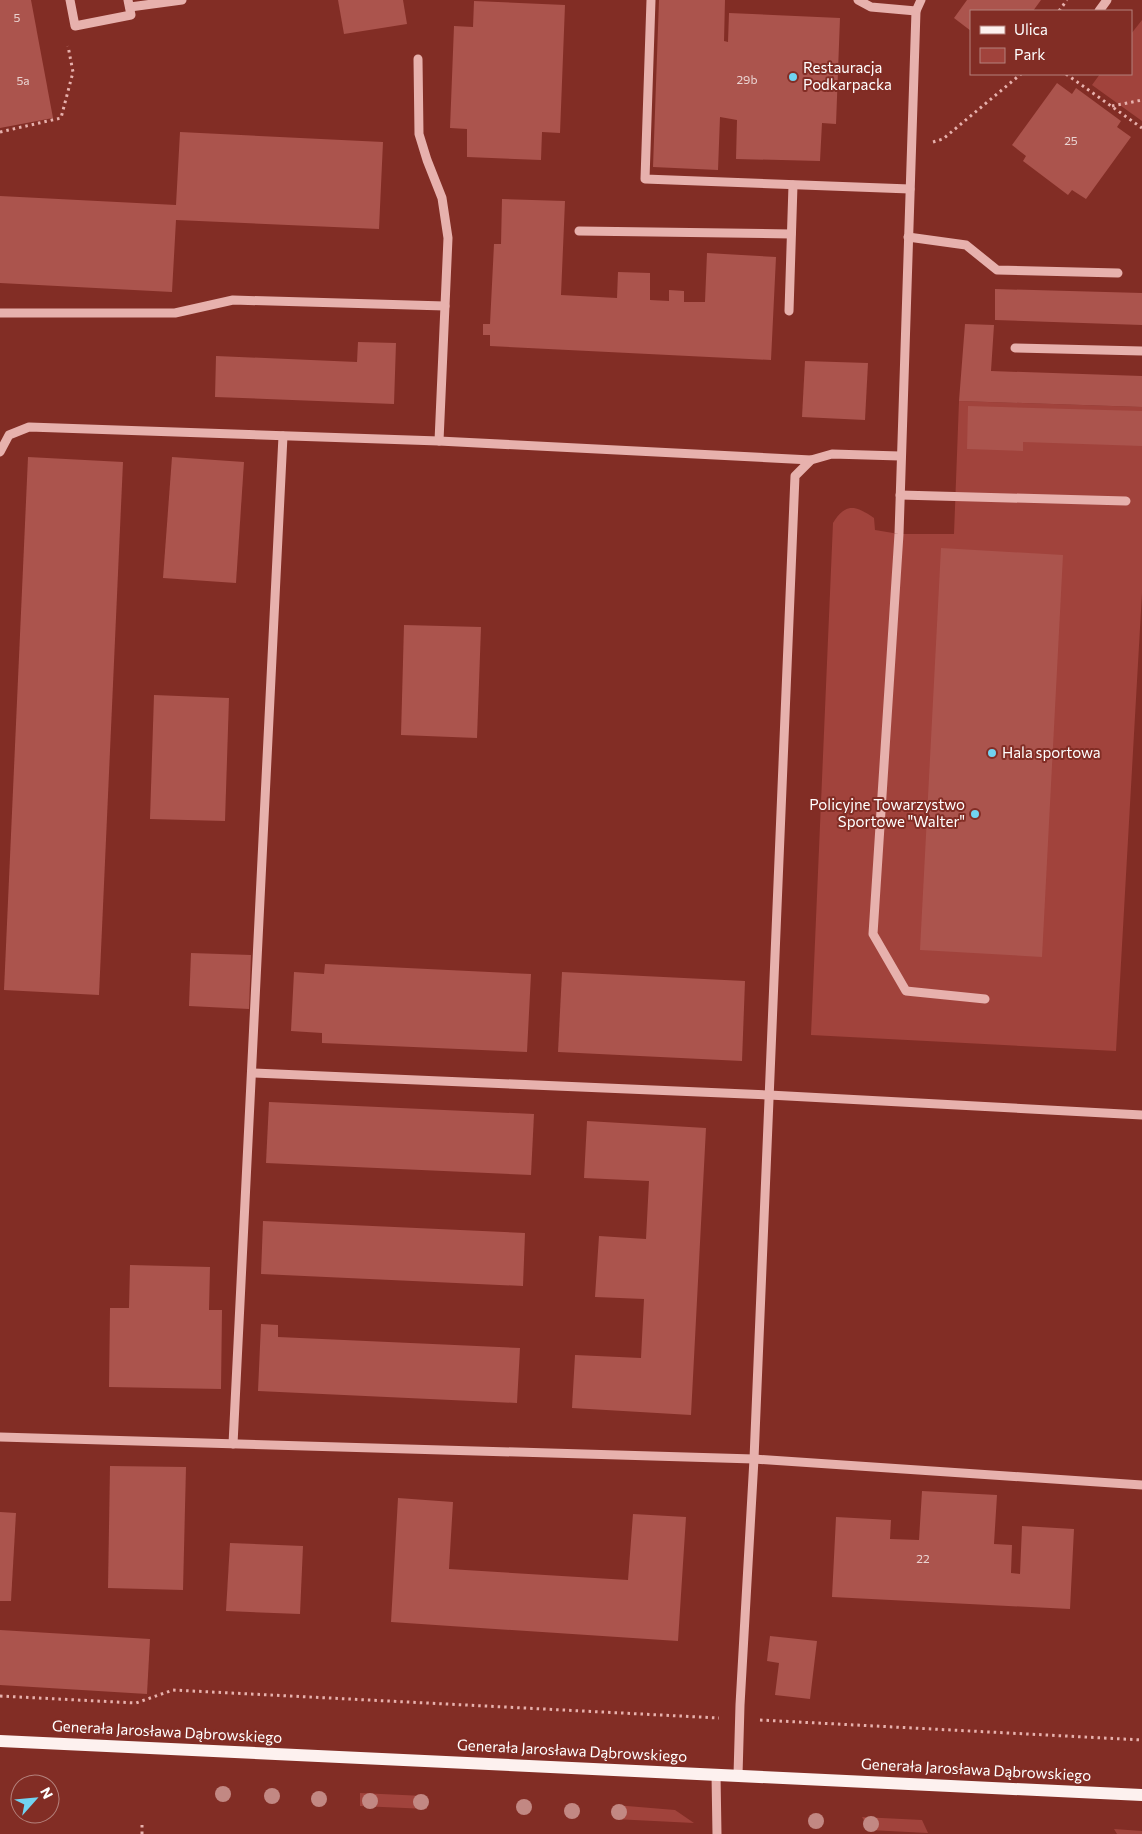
<svg xmlns="http://www.w3.org/2000/svg" width="1142" height="1834" viewBox="0 0 1142 1834" font-family="Commissioner,sans-serif">
<style>
.green{fill:#a1433c}
.building{fill:#ab544d}
.lines{fill:none;stroke-linecap:round;stroke-linejoin:round}
.path{stroke:#e7b1ad;stroke-width:3;stroke-dasharray:2.5 4;stroke-linecap:butt}
.minor{stroke:#e7b1ad;stroke-width:9}
.major{stroke:#fdf1ef;stroke-width:12}
.tree{fill:#c28883}
.poi-dot{fill:#71d3f1;stroke:#822d25;stroke-width:2}
.labels{text-anchor:middle;stroke-width:4;stroke-linejoin:round;paint-order:stroke}
.number-label{font-size:12px;fill:#ead4d2}
.poi-label{font-size:15px;fill:#fff;stroke:#822d25;text-anchor:start}
.street-label{font-size:15px;fill:#fff;stroke:#822d25}
</style>
<rect width="100%" height="100%" fill="#822d25"/>
<g class="green">
<polygon points="1142,20 1142,121 1092,85 1100,74 1131,74 1131,34"/>
<path d="M 959,401 L 1142,407 L 1142,593 L 1116,1051 L 811,1035 L 833,523 C 846,502 856,506 874,518 L 875,530 L 899,534 L 954,534 Z"/>
<polygon points="360,1793 424,1796 427,1809 360,1806"/>
<polygon points="615,1805 675,1810 694,1823 614,1819"/>
<polygon points="862,1817 922,1820 928,1833 869,1830"/>
<polygon points="1114,1829 1142,1831 1142,1834 1117,1834"/>
</g>
<g class="building">
<polygon points="0,0 31,0 53,118 0,128"/>
<polygon points="338,0 403,0 407,24 344,34"/>
<polygon points="659,0 725,0 724,41 728,42 729,13 840,18 836,124 822,123 820,161 736,159 737,120 720,117 718,170 653,167"/>
<polygon points="967,0 1041,0 1033,11 971,11 971,31 954,18"/>
<polygon points="474,1 565,5 560,133 542,132 541,160 467,157 467,129 450,128 454,26 473,27"/>
<polygon points="1057,83 1072,94 1076,88 1121,121 1117,127 1131,137 1086,199 1072,190 1068,195 1023,161 1026,156 1012,145"/>
<polygon points="180,132 383,142 379,229 176,220 172,292 0,283 0,196 176,205"/>
<polygon points="502,199 565,201 561,295 617,298 618,272 650,273 650,300 669,301 669,290 684,291 684,302 705,302 707,253 776,257 771,360 490,346 490,335 483,335 483,324 490,324 494,244 501,244"/>
<polygon points="995,289 1142,293 1142,325 995,320"/>
<polygon points="965,324 994,325 991,371 1142,376 1142,407 959,401"/>
<polygon points="358,342 396,343 394,404 215,397 216,356 357,362"/>
<polygon points="805,361 868,363 865,420 802,417"/>
<polygon points="968,406 1142,411 1142,446 1023,442 1023,451 967,449"/>
<polygon points="28,457 123,462 99,995 4,990"/>
<polygon points="172,457 244,462 236,583 163,578"/>
<polygon points="941,548 1063,555 1042,957 920,950"/>
<polygon points="404,625 481,627 477,738 401,735"/>
<polygon points="154,695 229,698 225,821 150,819"/>
<polygon points="191,953 251,955 249,1009 189,1006"/>
<polygon points="325,964 531,974 527,1052 322,1043 322,1033 291,1031 294,972 324,974"/>
<polygon points="562,972 745,981 742,1061 558,1052"/>
<polygon points="269,1102 534,1114 531,1175 266,1163"/>
<polygon points="587,1121 706,1128 691,1415 572,1408 575,1355 641,1358 644,1299 595,1297 599,1236 646,1239 649,1181 584,1178"/>
<polygon points="263,1221 525,1233 523,1286 261,1274"/>
<polygon points="130,1265 210,1267 209,1310 222,1310 221,1389 109,1387 110,1308 129,1308"/>
<polygon points="261,1324 278,1325 278,1337 520,1348 517,1403 258,1391"/>
<polygon points="110,1466 186,1467 183,1590 108,1588"/>
<polygon points="922,1491 997,1495 994,1544 1012,1545 1011,1573 1020,1574 1022,1526 1074,1529 1070,1609 832,1597 836,1517 891,1520 890,1539 919,1540"/>
<polygon points="398,1498 453,1502 449,1569 628,1580 633,1514 686,1517 678,1641 391,1622"/>
<polygon points="0,1512 16,1513 11,1601 0,1601"/>
<polygon points="230,1543 303,1546 300,1614 226,1611"/>
<polygon points="0,1630 150,1639 147,1694 0,1685"/>
<polygon points="770,1636 817,1641 810,1699 775,1695 779,1663 767,1661"/>
</g>
<g class="lines">
<g class="path">
<polyline points="1059,11 1067,0"/>
<polyline points="1066,74 1142,128"/>
<polyline points="1112,106 1142,100"/>
<polyline points="0,132 61,118 73,72 68,46"/>
<polyline points="933,142 943,139 1021,74"/>
<polyline points="0,1696 136,1703 173,1690 719,1718"/>
<polyline points="760,1720 1142,1740"/>
<polyline points="142,1825 142,1834"/>
</g>
<g class="minor">
<polyline points="70,0 75,26 131,15 128,0"/>
<polyline points="651,0 645,179 910,189"/>
<polyline points="858,0 871,7 916,11"/>
<polyline points="921,0 916,11 899,534 873,934 906,991 985,999"/>
<polyline points="130,7 182,0"/>
<polyline points="1099,11 1107,0"/>
<polyline points="418,59 419,134 427,160 442,198 448,238 439,441"/>
<polyline points="579,231 791,234"/>
<polyline points="908,237 966,245 997,270 1118,273"/>
<polyline points="789,311 793,185"/>
<polyline points="0,313 175,313 233,300 445,306"/>
<polyline points="1015,348 1142,351"/>
<polyline points="0,452 9,435 29,427 439,441 811,460"/>
<polyline points="900,495 1126,501"/>
<polyline points="253,1073 769,1095 1142,1115"/>
<polyline points="0,1437 754,1459 1142,1485"/>
<polyline points="233,1444 283,436"/>
<polyline points="716,1774 717,1834"/>
<polyline points="738,1775 740,1705 754,1459 795,476 811,460 832,454 900,456"/>
</g>
<polyline class="major" points="0,1741 1142,1795"/>
</g>
<g class="tree">
<circle cx="223" cy="1794" r="8"/>
<circle cx="272" cy="1796" r="8"/>
<circle cx="319" cy="1799" r="8"/>
<circle cx="370" cy="1801" r="8"/>
<circle cx="421" cy="1802" r="8"/>
<circle cx="524" cy="1807" r="8"/>
<circle cx="572" cy="1811" r="8"/>
<circle cx="619" cy="1812" r="8"/>
<circle cx="816" cy="1821" r="8"/>
<circle cx="871" cy="1824" r="8"/>
</g>
<g class="poi-dot">
<circle cx="793" cy="77" r="5"/>
<circle cx="992" cy="753" r="5"/>
<circle cx="975" cy="814" r="5"/>
</g>
<g class="labels">
<g class="number-label">
<text x="17" y="22">5</text>
<text x="747" y="84">29b</text>
<text x="23" y="85">5a</text>
<text x="1071" y="145">25</text>
<text x="923" y="1563">22</text>
</g>
<g class="poi-label">
<text x="803" y="73">Restauracja<tspan x="803" dy="17">Podkarpacka</tspan></text>
<text x="1002" y="758">Hala sportowa</text>
<text x="965" y="810" text-anchor="end">Policyjne Towarzystwo<tspan x="965" dy="17">Sportowe "Walter"</tspan></text>
</g>
<g class="street-label">
<text transform="translate(167 1732) rotate(3)" y="5">Generała Jarosława Dąbrowskiego</text>
<text transform="translate(572 1751) rotate(3)" y="5">Generała Jarosława Dąbrowskiego</text>
<text transform="translate(976 1770) rotate(3)" y="5">Generała Jarosława Dąbrowskiego</text>
</g>
</g>
<rect x="970" y="10" width="162" height="65" fill="#822d25" stroke="#b4817c"/>
<rect x="980" y="26" width="25" height="8" fill="#fdf1ef" stroke="#b4817c"/>
<text x="1014" y="35" font-size="15" fill="#ffffff">Ulica</text>
<rect x="980" y="48" width="25" height="15" fill="#a1433c" stroke="#b4817c"/>
<text x="1014" y="60" font-size="15" fill="#ffffff">Park</text>
<g transform="translate(35 1799) rotate(63)"><circle r="24" fill="#822d25" stroke="#b4817c"/>
<path d="M0-4L9 19L0 12L-9 19Z" fill="#71d3f1"/>
<text y="-8" font-size="14" font-weight="bold" text-anchor="middle" fill="#ffffff">N</text>
</g>
</svg>
